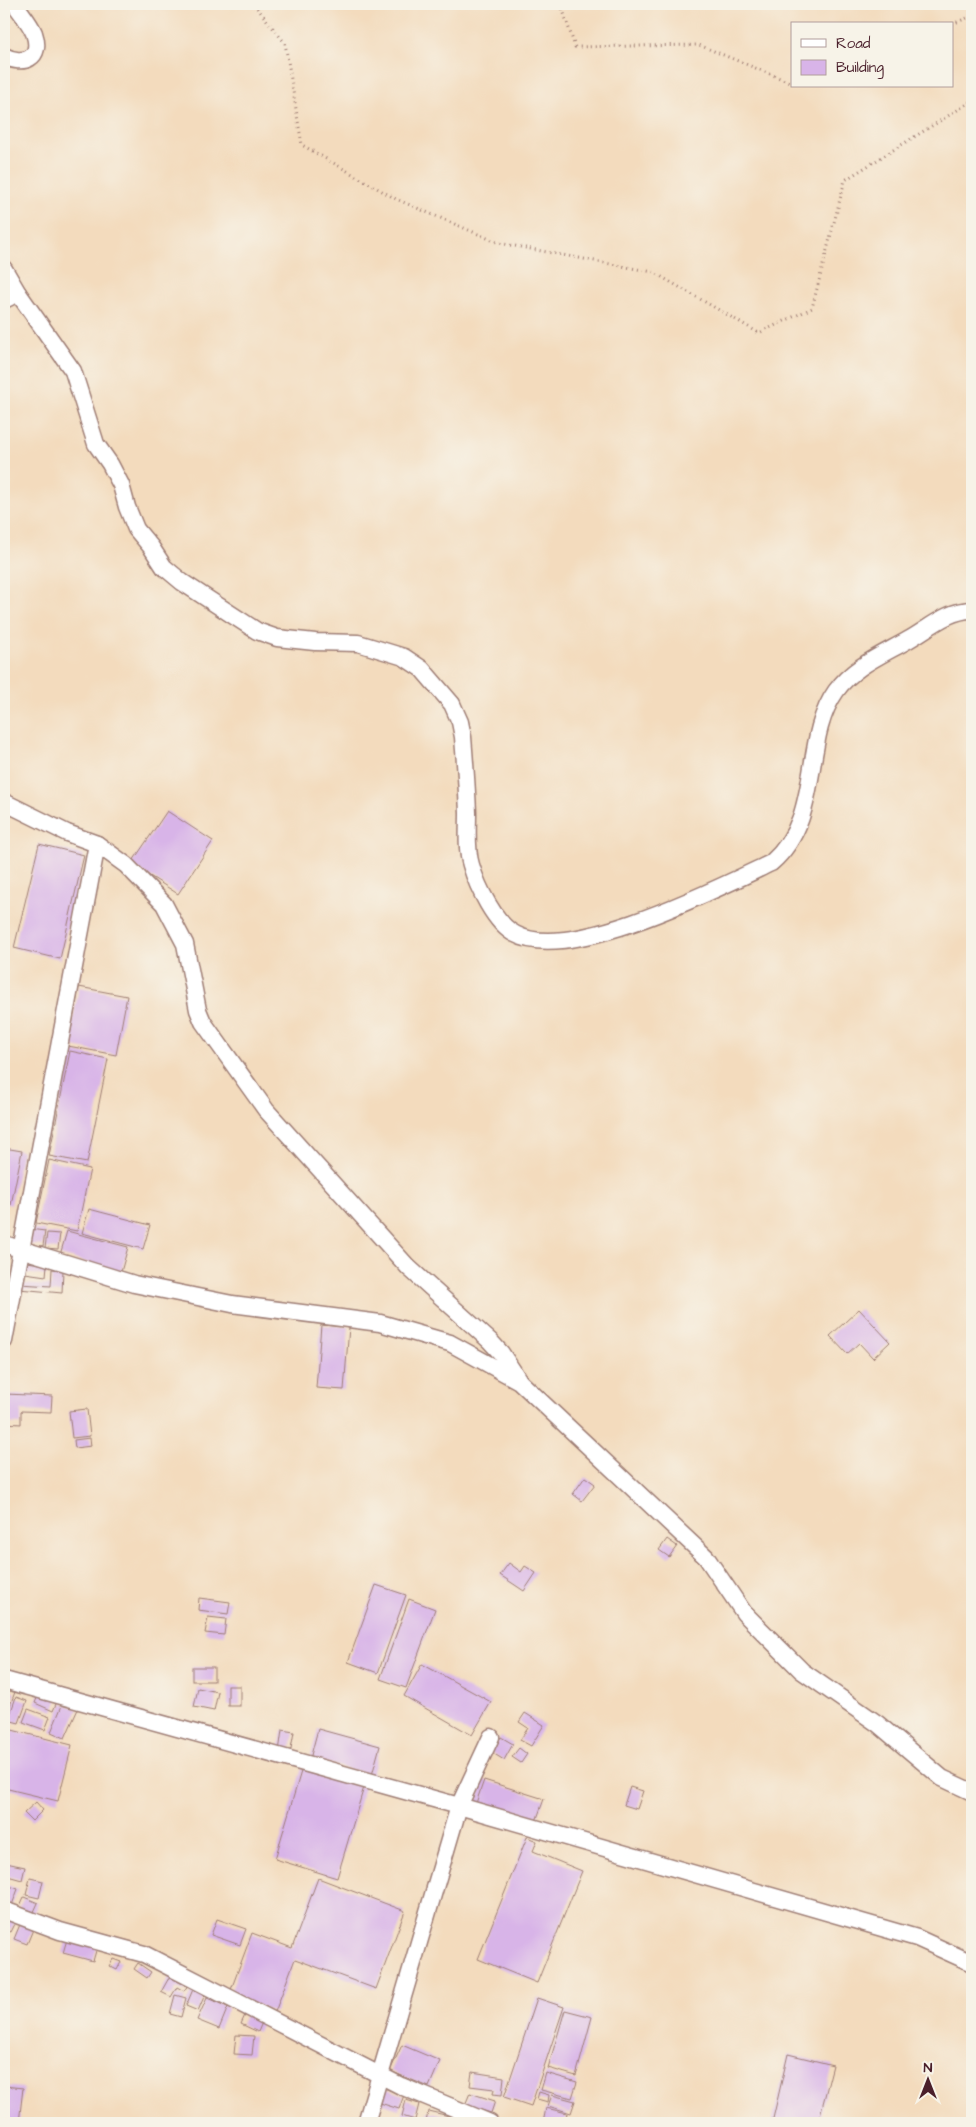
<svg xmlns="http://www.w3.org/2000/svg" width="976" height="2127" viewBox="0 0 976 2127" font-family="'Architects Daughter',sans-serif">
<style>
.building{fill:#d8b4e8}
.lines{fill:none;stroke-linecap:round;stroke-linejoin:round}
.street-casing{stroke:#9e7d74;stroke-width:19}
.path{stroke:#9e7d74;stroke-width:3;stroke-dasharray:1 4;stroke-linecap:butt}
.street{stroke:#fff;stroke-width:16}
</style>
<rect width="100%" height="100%" fill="#f7f3e8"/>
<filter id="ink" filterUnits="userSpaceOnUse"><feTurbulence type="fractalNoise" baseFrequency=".02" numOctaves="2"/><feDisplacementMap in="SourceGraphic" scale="10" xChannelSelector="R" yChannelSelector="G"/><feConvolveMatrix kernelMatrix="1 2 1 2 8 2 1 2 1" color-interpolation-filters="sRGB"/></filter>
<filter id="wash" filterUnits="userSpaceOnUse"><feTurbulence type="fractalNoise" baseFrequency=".0096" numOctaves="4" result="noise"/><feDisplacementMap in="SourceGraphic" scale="20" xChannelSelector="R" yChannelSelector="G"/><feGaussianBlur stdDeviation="1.12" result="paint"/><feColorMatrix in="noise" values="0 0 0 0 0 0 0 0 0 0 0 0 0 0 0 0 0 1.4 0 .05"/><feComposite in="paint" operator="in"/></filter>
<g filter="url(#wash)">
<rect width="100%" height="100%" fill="#f3dbbd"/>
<g id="blocks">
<g class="building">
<polygon points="167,811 213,841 178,894 131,864"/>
<polygon points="39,844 84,855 60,959 14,948"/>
<polygon points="79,987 127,996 116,1055 68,1046"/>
<polygon points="70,1051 108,1059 87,1163 49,1156"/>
<polygon points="4,1148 22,1151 11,1205 4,1203"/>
<polygon points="49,1160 90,1169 77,1231 36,1223"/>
<polygon points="89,1209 150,1225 143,1249 82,1233"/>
<polygon points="29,1229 45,1231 43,1246 27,1244"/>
<polygon points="67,1231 128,1247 121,1272 60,1255"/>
<polygon points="47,1233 60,1234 58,1249 45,1248"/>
<polygon points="27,1262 47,1265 46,1276 25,1273"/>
<polygon points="52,1269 63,1270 62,1293 19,1289 20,1284 51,1286"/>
<polygon points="859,1309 890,1342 873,1358 859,1343 847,1354 830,1336"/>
<polygon points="321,1325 349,1327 344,1390 316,1388"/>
<polygon points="5,1394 52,1396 51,1412 21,1411 21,1424 4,1423"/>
<polygon points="87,1409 90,1436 72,1438 69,1411"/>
<polygon points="90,1438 91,1446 75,1448 74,1440"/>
<polygon points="585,1477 595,1484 582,1501 573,1494"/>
<polygon points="667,1539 677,1546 669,1557 659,1550"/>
<polygon points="509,1563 521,1572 525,1566 536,1573 524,1591 500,1575"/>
<polygon points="376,1585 406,1595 378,1673 348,1662"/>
<polygon points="199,1598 230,1602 228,1614 198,1610"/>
<polygon points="409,1599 435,1609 406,1688 380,1679"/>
<polygon points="208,1617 226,1619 224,1635 205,1633"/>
<polygon points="422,1664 491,1702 472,1735 404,1696"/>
<rect x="192" y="1667" width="22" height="14"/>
<rect x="228" y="1686" width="12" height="20"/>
<polygon points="4,1687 15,1692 9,1708 4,1706"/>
<polygon points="198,1688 218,1692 214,1711 194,1707"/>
<polygon points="40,1691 58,1699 53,1711 35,1703"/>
<polygon points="16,1697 27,1701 19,1723 8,1720"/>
<polygon points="63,1703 78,1709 65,1738 51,1732"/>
<polygon points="28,1709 50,1717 45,1730 23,1722"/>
<polygon points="525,1713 544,1725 531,1746 520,1740 528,1728 519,1722"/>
<polygon points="4,1728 72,1745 58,1801 4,1788"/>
<polygon points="318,1729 380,1746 372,1775 310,1759"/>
<polygon points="282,1730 294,1732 290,1754 279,1752"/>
<polygon points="501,1737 513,1744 504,1760 491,1752"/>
<polygon points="519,1748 527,1754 521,1763 512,1757"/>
<polygon points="302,1768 364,1787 337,1878 275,1859"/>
<polygon points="484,1780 544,1799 535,1824 475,1806"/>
<polygon points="630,1787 643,1791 637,1809 624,1805"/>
<polygon points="36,1802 43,1810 32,1821 24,1813"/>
<polygon points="527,1837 537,1841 533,1851 582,1871 537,1983 478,1959"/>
<polygon points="6,1863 25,1867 22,1880 4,1875"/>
<polygon points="30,1878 43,1881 39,1898 26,1895"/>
<polygon points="318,1878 405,1911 376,1989 295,1959 275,2012 229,1995 252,1933 292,1948"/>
<polygon points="4,1884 18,1889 12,1905 4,1902"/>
<polygon points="24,1897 38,1903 33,1914 19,1908"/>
<polygon points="4,1915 16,1920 10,1932 4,1929"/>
<polygon points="217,1919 246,1929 240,1945 211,1935"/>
<polygon points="21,1922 34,1927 27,1944 14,1939"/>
<polygon points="68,1936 98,1944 93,1961 63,1953"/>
<polygon points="113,1959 121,1962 117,1970 109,1966"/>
<polygon points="138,1963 151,1972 147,1978 134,1969"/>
<polygon points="170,1976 188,1985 184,1991 177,1987 171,1997 161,1992"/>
<polygon points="194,1987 206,1992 198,2011 186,2006"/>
<polygon points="175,1995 186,1998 181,2017 170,2014"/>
<polygon points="207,1998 228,2007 219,2029 197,2020"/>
<polygon points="537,1998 564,2007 531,2106 504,2097"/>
<polygon points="565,2010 592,2017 576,2076 548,2068"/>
<polygon points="246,2013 263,2020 258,2032 241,2024"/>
<polygon points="236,2035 254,2036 252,2055 234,2054"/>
<polygon points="402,2045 440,2061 429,2087 390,2071"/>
<polygon points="788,2054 833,2065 818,2123 772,2123"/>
<polygon points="472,2072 504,2077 502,2095 493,2094 494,2089 470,2086"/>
<polygon points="546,2073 577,2082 572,2098 541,2090"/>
<polygon points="4,2086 23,2088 19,2123 4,2123"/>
<polygon points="381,2087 404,2095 399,2109 377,2102"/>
<polygon points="539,2092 549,2095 548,2102 537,2099"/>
<polygon points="470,2093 495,2101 491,2113 465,2105"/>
<polygon points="552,2095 575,2101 571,2113 548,2106"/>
<polygon points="406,2100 419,2104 415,2120 402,2116"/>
<polygon points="546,2108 567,2113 565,2123 543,2123"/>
<polygon points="428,2111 449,2116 448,2123 426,2123"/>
</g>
</g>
</g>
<g filter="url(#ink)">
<use href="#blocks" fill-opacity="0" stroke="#9e7d74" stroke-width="1"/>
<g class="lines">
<defs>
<g id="street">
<path d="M 4,56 C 23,66 43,59 34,33 C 30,23 21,13 15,4"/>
<polyline points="4,269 18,293"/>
<path d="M 4,300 L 18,293 L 73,371 L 96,444 L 110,464 L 121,485 L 127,507 L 136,529 L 151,547 L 164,567 L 182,582 L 237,618 L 257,631 L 277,638 L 315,642 L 358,643 L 404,657 L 422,669 L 452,704 L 460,722 L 463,737 C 465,762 467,787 468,813 C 468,829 466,849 471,865 C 477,886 495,924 515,934 C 569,964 718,888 771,863 C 824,817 801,740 836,691 C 854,666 882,655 908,640 C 928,629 948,610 972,610"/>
<polyline points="4,802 67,833 97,844 126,865 164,904 185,944 198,1010 203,1022 266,1110 408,1267 490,1341 501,1353 518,1379"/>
<polyline points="4,1244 134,1284 232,1304 380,1323 450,1343 519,1381 706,1557 744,1613 802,1671 878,1724 942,1778 972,1792"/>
<polyline points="4,1341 97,844"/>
<polyline points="4,1680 459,1806 917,1938 972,1963"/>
<polyline points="4,1910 60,1931 144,1954 401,2086 490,2123"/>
<polyline points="366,2123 459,1806 491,1737"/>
</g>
</defs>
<use href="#street" class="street-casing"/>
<g class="path">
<polyline points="254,4 285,43 302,145 396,199 499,243 653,272 759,333 812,308 845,180 972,101"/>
<polyline points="561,4 575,47 699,45 792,83"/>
<polyline points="595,4 599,6 603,4"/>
<polyline points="952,24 972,16"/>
</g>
<use href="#street" class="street"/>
</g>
</g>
<rect width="976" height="2127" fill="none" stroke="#f7f3e8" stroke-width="20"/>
<rect x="791" y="22" width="162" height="65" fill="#f7f3e8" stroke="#b29e9c"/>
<rect x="801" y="39" width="25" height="8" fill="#ffffff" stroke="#b29e9c"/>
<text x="836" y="48" font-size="15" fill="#4a1f2b">Road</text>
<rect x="801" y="60" width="25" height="15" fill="#d8b4e8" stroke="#b29e9c"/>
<text x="836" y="72" font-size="15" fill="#4a1f2b">Building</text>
<g transform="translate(928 2080)" stroke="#f7f3e8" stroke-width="4" paint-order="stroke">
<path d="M0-4L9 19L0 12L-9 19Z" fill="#4a1f2b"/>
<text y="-8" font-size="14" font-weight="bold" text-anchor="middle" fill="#4a1f2b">N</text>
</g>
</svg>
